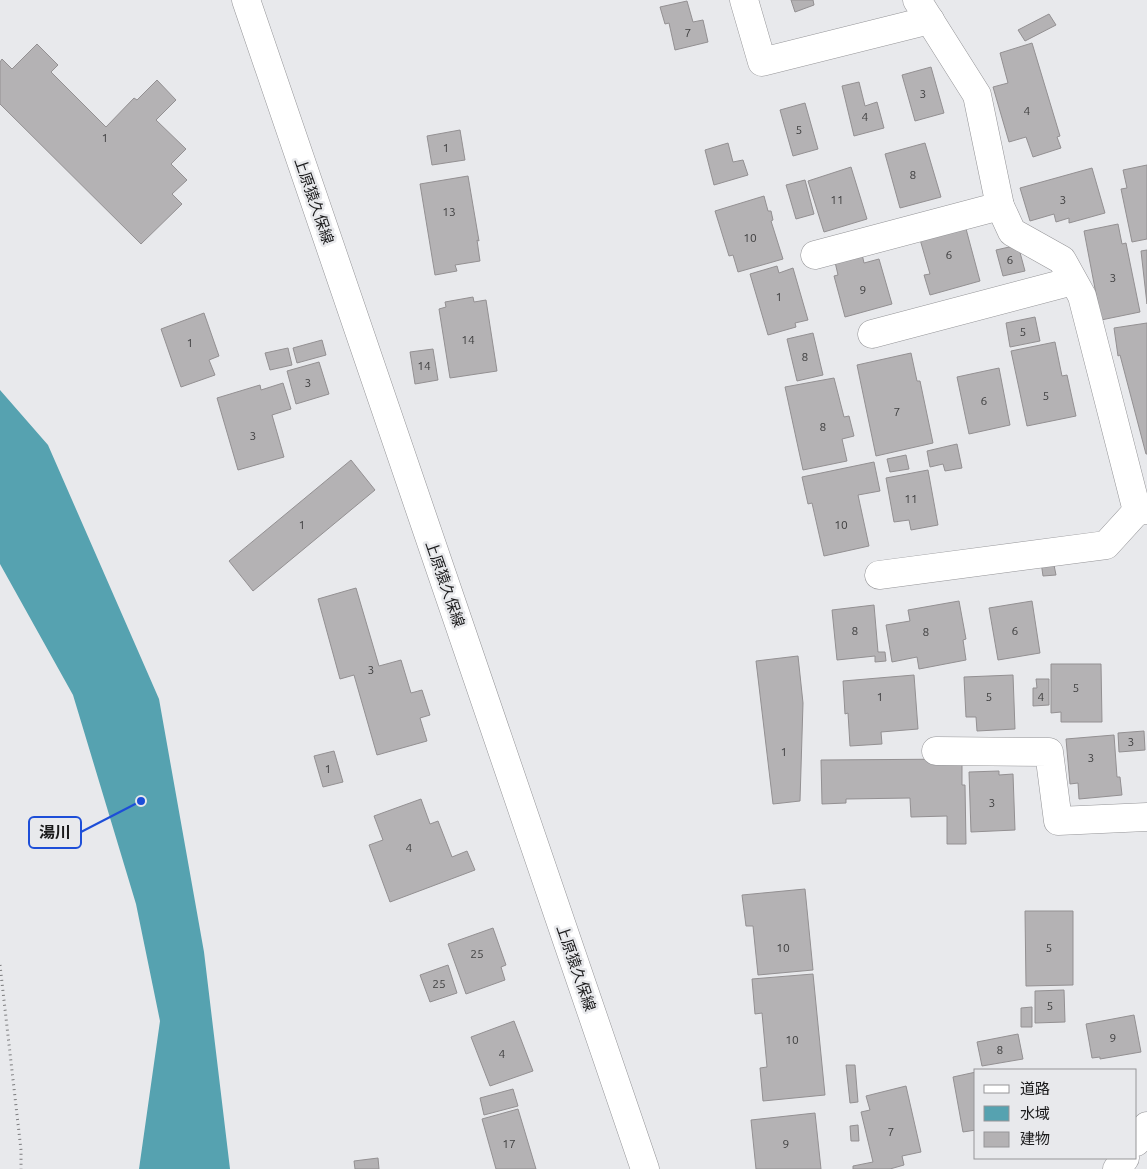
<svg xmlns="http://www.w3.org/2000/svg" width="1147" height="1169" viewBox="0 0 1147 1169" font-family="Ubuntu,'Noto Sans JP',sans-serif">
<style>
.water{fill:#56a2b0}
.building{fill:#b4b2b4;stroke:#939092}
.lines{fill:none;stroke-linecap:round;stroke-linejoin:round}
.minor-casing{stroke:#949497;stroke-width:29}
.secondary-casing{stroke:#949497;stroke-width:29}
.path{stroke:#7c7c7e;stroke-width:3;stroke-dasharray:1 4;stroke-linecap:butt}
.minor{stroke:#fff;stroke-width:28}
.secondary{stroke:#fff;stroke-width:28}
.labels{text-anchor:middle;stroke-width:5;stroke-linejoin:round;paint-order:stroke}
.number-label{font-size:12px;fill:#404041}
.street-label{font-size:15px;fill:#1a1a1b;stroke:#e8e9ec}
.leader{fill:none;stroke:#1d4ed8;stroke-width:2}
.callout-dot{fill:#1d4ed8;stroke:#e8e9ec;stroke-width:2}
.callout{fill:#e8e9ec;stroke:#1d4ed8;stroke-width:2}
.callout-label{font-size:16px;text-anchor:middle;font-weight:bold;fill:#1a1a1b}
</style>
<rect width="100%" height="100%" fill="#e8e9ec"/>
<polygon class="water" points="0,390 48,445 159,699 204,952 230,1169 139,1169 160,1021 136,904 73,695 0,564"/>
<g class="building">
<polygon points="791,0 813,0 814,5 795,12"/>
<polygon points="687,1 693,22 703,20 708,42 675,50 669,23 665,24 660,7"/>
<polygon points="1049,14 1056,25 1025,41 1018,30"/>
<polygon points="1032,43 1060,136 1057,137 1061,148 1033,157 1026,137 1009,142 993,87 1008,83 1000,53"/>
<polygon points="37,44 58,65 51,72 106,127 134,98 137,100 157,80 176,100 156,120 186,149 171,164 187,180 172,194 182,204 141,244 0,104 0,62 2,59 12,69"/>
<polygon points="931,67 944,113 915,121 902,75"/>
<polygon points="859,82 865,106 877,102 884,128 854,136 842,86"/>
<polygon points="805,103 818,149 793,156 780,110"/>
<polygon points="460,130 465,160 432,165 427,136"/>
<polygon points="728,143 733,162 743,160 748,175 714,185 705,150"/>
<polygon points="925,143 941,197 900,208 885,154"/>
<polygon points="1147,165 1147,239 1132,242 1121,189 1127,188 1123,170"/>
<polygon points="851,167 867,219 824,232 808,181"/>
<polygon points="1092,168 1105,213 1069,223 1069,218 1056,222 1054,214 1030,221 1020,188"/>
<polygon points="468,176 479,241 477,240 480,261 455,265 457,271 435,275 420,184"/>
<polygon points="805,180 814,214 796,219 786,185"/>
<polygon points="764,196 768,211 771,211 773,220 771,221 783,259 738,272 733,255 729,256 715,211"/>
<polygon points="1118,224 1122,244 1126,243 1140,312 1101,320 1084,231"/>
<polygon points="965,225 980,281 930,295 924,275 930,274 919,236"/>
<polygon points="1018,245 1025,271 1003,276 996,250"/>
<polygon points="1147,250 1147,304 1141,251"/>
<polygon points="862,254 864,263 879,259 892,304 845,317 834,276 838,275 835,262"/>
<polygon points="777,266 779,273 793,268 808,320 795,323 796,327 768,335 750,274"/>
<polygon points="473,297 474,302 486,300 497,371 450,378 439,309 446,307 445,302"/>
<polygon points="204,313 219,356 209,360 215,375 181,387 161,329"/>
<polygon points="1035,317 1040,341 1010,347 1006,323"/>
<polygon points="1147,323 1147,454 1146,454 1120,355 1118,356 1114,328"/>
<polygon points="813,333 823,375 797,381 787,339"/>
<polygon points="322,340 326,355 297,363 293,348"/>
<polygon points="1055,342 1062,376 1067,375 1076,416 1027,426 1011,351"/>
<polygon points="288,348 292,365 270,370 265,353"/>
<polygon points="433,349 438,380 415,384 410,352"/>
<polygon points="911,353 917,381 920,381 933,443 876,456 857,365"/>
<polygon points="319,362 329,394 296,404 287,371"/>
<polygon points="999,368 1010,425 969,434 957,377"/>
<polygon points="834,378 844,417 849,416 854,436 842,439 847,461 803,470 785,387"/>
<polygon points="283,383 291,409 272,415 284,457 238,470 217,398 260,385 261,390"/>
<polygon points="957,444 962,468 945,471 943,464 930,467 927,451"/>
<polygon points="906,455 909,469 890,472 887,459"/>
<polygon points="351,460 375,490 253,591 229,561"/>
<polygon points="874,462 880,491 858,495 869,546 824,556 812,503 808,504 802,477"/>
<polygon points="928,470 938,525 911,530 909,520 894,522 886,478"/>
<polygon points="1053,560 1056,575 1043,576 1041,562"/>
<polygon points="356,588 379,666 401,660 411,693 422,690 430,715 420,718 427,741 377,755 354,675 340,679 318,599"/>
<polygon points="959,601 966,639 963,640 966,660 919,669 917,657 892,662 886,625 910,621 908,610"/>
<polygon points="1032,601 1040,653 998,660 989,608"/>
<polygon points="874,605 878,652 885,652 886,661 875,662 875,656 837,660 832,610"/>
<polygon points="798,656 803,703 800,801 773,804 756,661"/>
<polygon points="1051,664 1101,664 1102,722 1061,722 1061,712 1051,713"/>
<polygon points="914,675 918,729 881,732 882,744 850,746 848,713 845,714 843,681"/>
<polygon points="1013,675 1015,729 977,731 976,717 966,717 964,677"/>
<polygon points="1036,679 1049,679 1049,705 1033,706 1033,688 1037,688"/>
<polygon points="1144,731 1145,750 1119,752 1118,733"/>
<polygon points="1114,735 1117,777 1120,777 1122,795 1079,799 1078,783 1070,784 1066,739"/>
<polygon points="334,751 343,782 323,787 314,756"/>
<polygon points="962,759 962,785 965,785 966,844 947,844 947,816 911,817 910,798 846,799 846,803 822,804 821,760"/>
<polygon points="999,771 999,775 1013,774 1015,830 971,832 969,772"/>
<polygon points="421,799 430,824 438,821 452,857 467,851 475,870 390,902 369,845 383,840 374,816"/>
<polygon points="805,889 813,970 758,975 753,926 746,926 742,895"/>
<polygon points="1025,911 1073,911 1073,985 1026,986"/>
<polygon points="493,928 506,965 501,967 505,980 466,994 448,944"/>
<polygon points="448,965 457,993 430,1002 420,975"/>
<polygon points="813,974 825,1095 763,1101 760,1068 767,1067 762,1013 755,1014 752,979"/>
<polygon points="1064,990 1065,1022 1035,1023 1035,991"/>
<polygon points="1032,1007 1032,1027 1021,1027 1021,1008"/>
<polygon points="1134,1015 1141,1052 1100,1059 1100,1057 1092,1058 1086,1024"/>
<polygon points="514,1021 533,1071 490,1086 471,1037"/>
<polygon points="1018,1034 1023,1059 982,1066 977,1042"/>
<polygon points="846,1065 855,1065 858,1102 850,1103"/>
<polygon points="976,1072 976,1130 963,1132 953,1077"/>
<polygon points="906,1086 921,1152 902,1156 904,1165 890,1169 853,1169 853,1166 873,1162 861,1112 870,1110 866,1096"/>
<polygon points="513,1089 518,1106 484,1115 480,1098"/>
<polygon points="518,1109 536,1169 496,1169 482,1119"/>
<polygon points="815,1113 821,1169 756,1169 751,1120"/>
<polygon points="858,1125 859,1141 851,1141 850,1126"/>
<polygon points="378,1158 379,1169 355,1169 354,1161"/>
</g>
<g class="lines">
<defs>
<g id="minor">
<polyline points="744,0 762,62 930,20"/>
<polyline points="917,0 977,95 1000,206 1012,232 1062,260 1082,296 1137,511 1147,510"/>
<polyline points="815,255 1000,206"/>
<polyline points="872,334 1073,281"/>
<polyline points="879,575 1106,545 1137,511"/>
<polyline points="936,751 1049,752 1058,821 1147,817"/>
<polyline points="1136,1142 1147,1126"/>
<polyline points="1117,1169 1125,1158"/>
</g>
<polyline id="secondary" points="246,0 645,1169"/>
</defs>
<use href="#minor" class="minor-casing"/>
<use href="#secondary" class="secondary-casing"/>
<polyline class="path" points="0,965 21,1150 21,1169"/>
<use href="#minor" class="minor"/>
<use href="#secondary" class="secondary"/>
</g>
<g class="labels">
<g class="number-label">
<text x="688" y="37">7</text>
<text x="923" y="98">3</text>
<text x="1027" y="115">4</text>
<text x="865" y="121">4</text>
<text x="799" y="134">5</text>
<text x="105" y="142">1</text>
<text x="446" y="152">1</text>
<text x="913" y="179">8</text>
<text x="837" y="204">11</text>
<text x="1063" y="204">3</text>
<text x="449" y="216">13</text>
<text x="750" y="242">10</text>
<text x="949" y="259">6</text>
<text x="1010" y="264">6</text>
<text x="1113" y="282">3</text>
<text x="863" y="294">9</text>
<text x="779" y="301">1</text>
<text x="1023" y="336">5</text>
<text x="468" y="344">14</text>
<text x="190" y="347">1</text>
<text x="805" y="361">8</text>
<text x="424" y="370">14</text>
<text x="308" y="387">3</text>
<text x="1046" y="400">5</text>
<text x="984" y="405">6</text>
<text x="897" y="416">7</text>
<text x="823" y="431">8</text>
<text x="253" y="440">3</text>
<text x="911" y="503">11</text>
<text x="302" y="529">1</text>
<text x="841" y="529">10</text>
<text x="855" y="635">8</text>
<text x="1015" y="635">6</text>
<text x="926" y="636">8</text>
<text x="371" y="674">3</text>
<text x="1076" y="692">5</text>
<text x="880" y="701">1</text>
<text x="989" y="701">5</text>
<text x="1041" y="701">4</text>
<text x="1131" y="746">3</text>
<text x="784" y="756">1</text>
<text x="1091" y="762">3</text>
<text x="328" y="773">1</text>
<text x="992" y="807">3</text>
<text x="409" y="852">4</text>
<text x="783" y="952">10</text>
<text x="1049" y="952">5</text>
<text x="477" y="958">25</text>
<text x="439" y="988">25</text>
<text x="1050" y="1010">5</text>
<text x="1113" y="1042">9</text>
<text x="792" y="1044">10</text>
<text x="1000" y="1054">8</text>
<text x="502" y="1058">4</text>
<text x="891" y="1136">7</text>
<text x="509" y="1148">17</text>
<text x="786" y="1148">9</text>
</g>
<g class="street-label">
<text transform="translate(314 201) rotate(71)" y="5">上原猿久保線</text>
<text transform="translate(445 584) rotate(71)" y="5">上原猿久保線</text>
<text transform="translate(576 968) rotate(71)" y="5">上原猿久保線</text>
</g>
</g>
<path class="leader" d="M141 801L81 832"/>
<circle class="callout-dot" cx="141" cy="801" r="5"/>
<rect class="callout" x="29" y="817" width="52" height="31" rx="5"/>
<g class="callout-label">
<text x="55" y="838">湯川</text>
</g>
<rect x="974" y="1069" width="162" height="90" fill="#e8e9ec" stroke="#969698"/>
<rect x="984" y="1085" width="25" height="8" fill="#ffffff" stroke="#969698"/>
<text x="1020" y="1094" font-size="15" fill="#1a1a1b">道路</text>
<rect x="984" y="1106" width="25" height="15" fill="#56a2b0" stroke="#969698"/>
<text x="1020" y="1119" font-size="15" fill="#1a1a1b">水域</text>
<rect x="984" y="1132" width="25" height="15" fill="#b4b2b4" stroke="#969698"/>
<text x="1020" y="1144" font-size="15" fill="#1a1a1b">建物</text>
</svg>
